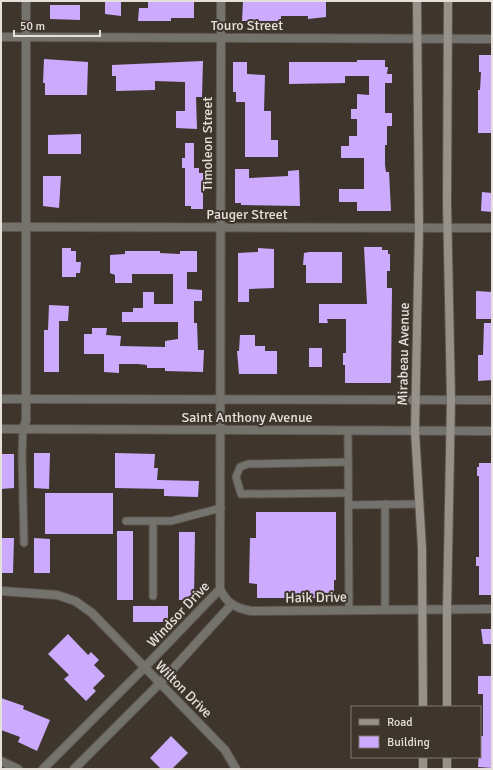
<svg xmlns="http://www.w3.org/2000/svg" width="493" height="770" viewBox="0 0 493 770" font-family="Signika,sans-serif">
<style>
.building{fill:#ccabfe}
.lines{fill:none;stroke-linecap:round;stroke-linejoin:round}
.lane-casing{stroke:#5c544c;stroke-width:9}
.street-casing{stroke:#5c544c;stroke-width:10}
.secondary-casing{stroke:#5c544c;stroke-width:10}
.lane{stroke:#74726c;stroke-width:7}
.street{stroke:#74726c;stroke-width:8}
.secondary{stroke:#96928a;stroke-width:8}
.labels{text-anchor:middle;stroke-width:4;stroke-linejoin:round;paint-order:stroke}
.street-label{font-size:14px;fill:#e6e0db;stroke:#3e352d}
</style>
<rect width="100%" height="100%" fill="#3e352d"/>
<g class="building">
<polygon points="105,1 121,1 121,16 105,14"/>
<polygon points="148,1 194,1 194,18 171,18 171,21 138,21 139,8 148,8"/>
<polygon points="243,1 326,1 326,17 308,19 308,16 281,16 281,21 242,21"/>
<polygon points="50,5 80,5 80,20 50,19"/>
<polygon points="479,55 492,55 492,133 478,133 478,90 480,90 481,72 479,72"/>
<polygon points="44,59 88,62 87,95 45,95 45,83 43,83"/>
<polygon points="357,60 385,60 385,67 388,67 387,74 392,74 392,83 385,83 385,113 392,113 392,126 387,126 387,145 385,145 385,165 386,172 389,172 391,211 357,211 357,202 339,202 339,189 364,189 364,158 341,158 341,146 349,146 349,136 357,136 357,119 351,119 351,109 357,109 357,94 369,95 369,76 345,76 345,83 289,84 289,62 357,62"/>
<polygon points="203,61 202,97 196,97 197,129 176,128 176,111 185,111 185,82 155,81 155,90 116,91 116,76 112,76 112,65"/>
<polygon points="233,62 247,62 247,74 265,75 264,111 271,111 271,140 278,140 278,157 245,157 245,102 236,102 236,92 233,92"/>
<polygon points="81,134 81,154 48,154 48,135"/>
<polygon points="185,143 194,143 194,168 199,168 199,173 203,173 203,209 191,209 191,206 185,206 185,168 182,168 182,158 185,158"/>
<polygon points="235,169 249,169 249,178 288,176 288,171 299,170 300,206 241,205 241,203 235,203"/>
<polygon points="43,176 61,176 59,208 43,206"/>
<polygon points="482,192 492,193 492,212 481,211"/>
<polygon points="364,247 382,247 382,250 388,250 388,254 390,254 390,271 387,271 387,288 392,288 391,383 345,383 345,365 343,365 343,353 346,353 346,319 327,319 328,323 319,323 319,304 367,304"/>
<polygon points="62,248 71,248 71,251 76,251 76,262 81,262 80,273 76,273 76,277 62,277"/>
<polygon points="258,248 274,249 274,288 249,289 249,302 238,302 238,253 258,252"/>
<polygon points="125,251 160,251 160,253 180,254 180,251 197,251 197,272 187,272 187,289 202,290 202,301 194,301 194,323 197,323 198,350 204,350 203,372 165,371 165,368 147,368 147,365 138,364 119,364 119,373 104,372 104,354 84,354 84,334 92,334 92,328 107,328 106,335 121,336 120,346 165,347 165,341 178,339 178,322 122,322 122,312 133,312 133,308 143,308 143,292 154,292 154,304 173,304 173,274 132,274 132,283 115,283 115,275 110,273 110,255 125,254"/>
<polygon points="309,252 342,252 342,283 306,283 306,265 303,265 304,253"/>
<polygon points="476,291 492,292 492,319 476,319"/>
<polygon points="49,305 69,306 68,321 59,321 59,372 44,372 44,330 48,330"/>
<polygon points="484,323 492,323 492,380 478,381 478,355 483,355"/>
<polygon points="240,335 255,335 255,346 265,346 265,351 277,351 277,374 239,374 237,351 239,351"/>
<rect x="309" y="348" width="13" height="19"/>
<polygon points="34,453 50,453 49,489 34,488"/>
<polygon points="115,453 155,454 154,468 158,468 157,480 199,481 198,497 164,496 164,489 115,488"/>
<polygon points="1,454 14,454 14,488 1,489"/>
<polygon points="479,463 492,463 492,595 479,595 479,566 476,566 476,557 479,557 479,476 477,476 477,467 479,467"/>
<rect x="45" y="493" width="68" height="41"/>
<polygon points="256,512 336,512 336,580 334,580 334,598 257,598 257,584 249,583 250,538 256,538"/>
<rect x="117" y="531" width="16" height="69"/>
<polygon points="179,532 195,532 194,600 179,600"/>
<polygon points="1,538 14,538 13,573 1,573"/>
<polygon points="34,538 50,539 50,573 34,573"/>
<rect x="133" y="606" width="35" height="16"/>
<polygon points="481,629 492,629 492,644 483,644"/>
<polygon points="68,634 88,655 91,652 99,660 94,665 105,676 93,688 96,691 86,701 64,679 69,675 48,654"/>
<polygon points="478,676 492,676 492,768 478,767 480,736 483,736 483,694 478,694"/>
<polygon points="1,698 24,706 23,709 50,720 37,751 18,742 20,737 1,730"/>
<polygon points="171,736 188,753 172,769 161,769 150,758"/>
</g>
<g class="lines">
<defs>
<g id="lane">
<polyline points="23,429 22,455 24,543"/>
<polyline points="348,431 349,610"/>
<polyline points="348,462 248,464 240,467 236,477 241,494 348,493"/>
<polyline points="385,504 385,609"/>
<polyline points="349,505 420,504"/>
<polyline points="126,521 171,521 221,508"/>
<polyline points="153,596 153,521"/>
</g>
<g id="street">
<polyline points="1,37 492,39"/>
<polyline points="1,227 492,228"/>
<polyline points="1,399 492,400"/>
<polyline points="1,429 492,431"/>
<polyline points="23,429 26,421 26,1"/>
<path d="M 220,589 C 227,604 236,608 251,611 L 492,609"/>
<polyline points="1,591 57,595 75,601 92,613 225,750 236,769"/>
<polyline points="1,761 18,769"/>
<polyline points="43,769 144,668 220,589 221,1"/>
<polyline points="74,769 160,683 231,605"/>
</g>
<g id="secondary">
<polyline points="417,1 419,228 415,431 422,548 423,707"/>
<polyline points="447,707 447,609 451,400 447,202 448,1"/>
<polyline points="423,757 423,769"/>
<polyline points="447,757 447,769"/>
</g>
</defs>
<use href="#lane" class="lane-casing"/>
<use href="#street" class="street-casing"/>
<use href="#secondary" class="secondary-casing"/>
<use href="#lane" class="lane"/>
<use href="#street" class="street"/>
<use href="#secondary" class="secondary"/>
</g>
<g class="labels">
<g class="street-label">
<text x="247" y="30">Touro Street</text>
<text transform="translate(207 144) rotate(-90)" y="5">Timoleon Street</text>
<text x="247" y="219">Pauger Street</text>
<text transform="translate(403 354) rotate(-89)" y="5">Mirabeau Avenue</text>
<text x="247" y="422">Saint Anthony Avenue</text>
<text transform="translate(316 597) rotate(-1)" y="5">Haik Drive</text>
<text transform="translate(178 614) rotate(-47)" y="5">Windsor Drive</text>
<text transform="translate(184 689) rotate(45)" y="5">Wilton Drive</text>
</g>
</g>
<rect width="493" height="770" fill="none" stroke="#e6e0db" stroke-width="4"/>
<rect x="351" y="706" width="130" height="52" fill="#3e352d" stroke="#817973"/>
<rect x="359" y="719" width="20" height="6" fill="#96928a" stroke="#817973"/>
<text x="387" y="726" font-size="12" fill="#e6e0db">Road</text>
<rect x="359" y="736" width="20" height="12" fill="#ccabfe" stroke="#817973"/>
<text x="387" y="746" font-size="12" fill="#e6e0db">Building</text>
<path d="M14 30v6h86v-6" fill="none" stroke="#e6e0db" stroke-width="2"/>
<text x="20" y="30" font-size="12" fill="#e6e0db" stroke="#3e352d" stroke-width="3" paint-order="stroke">50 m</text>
</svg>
